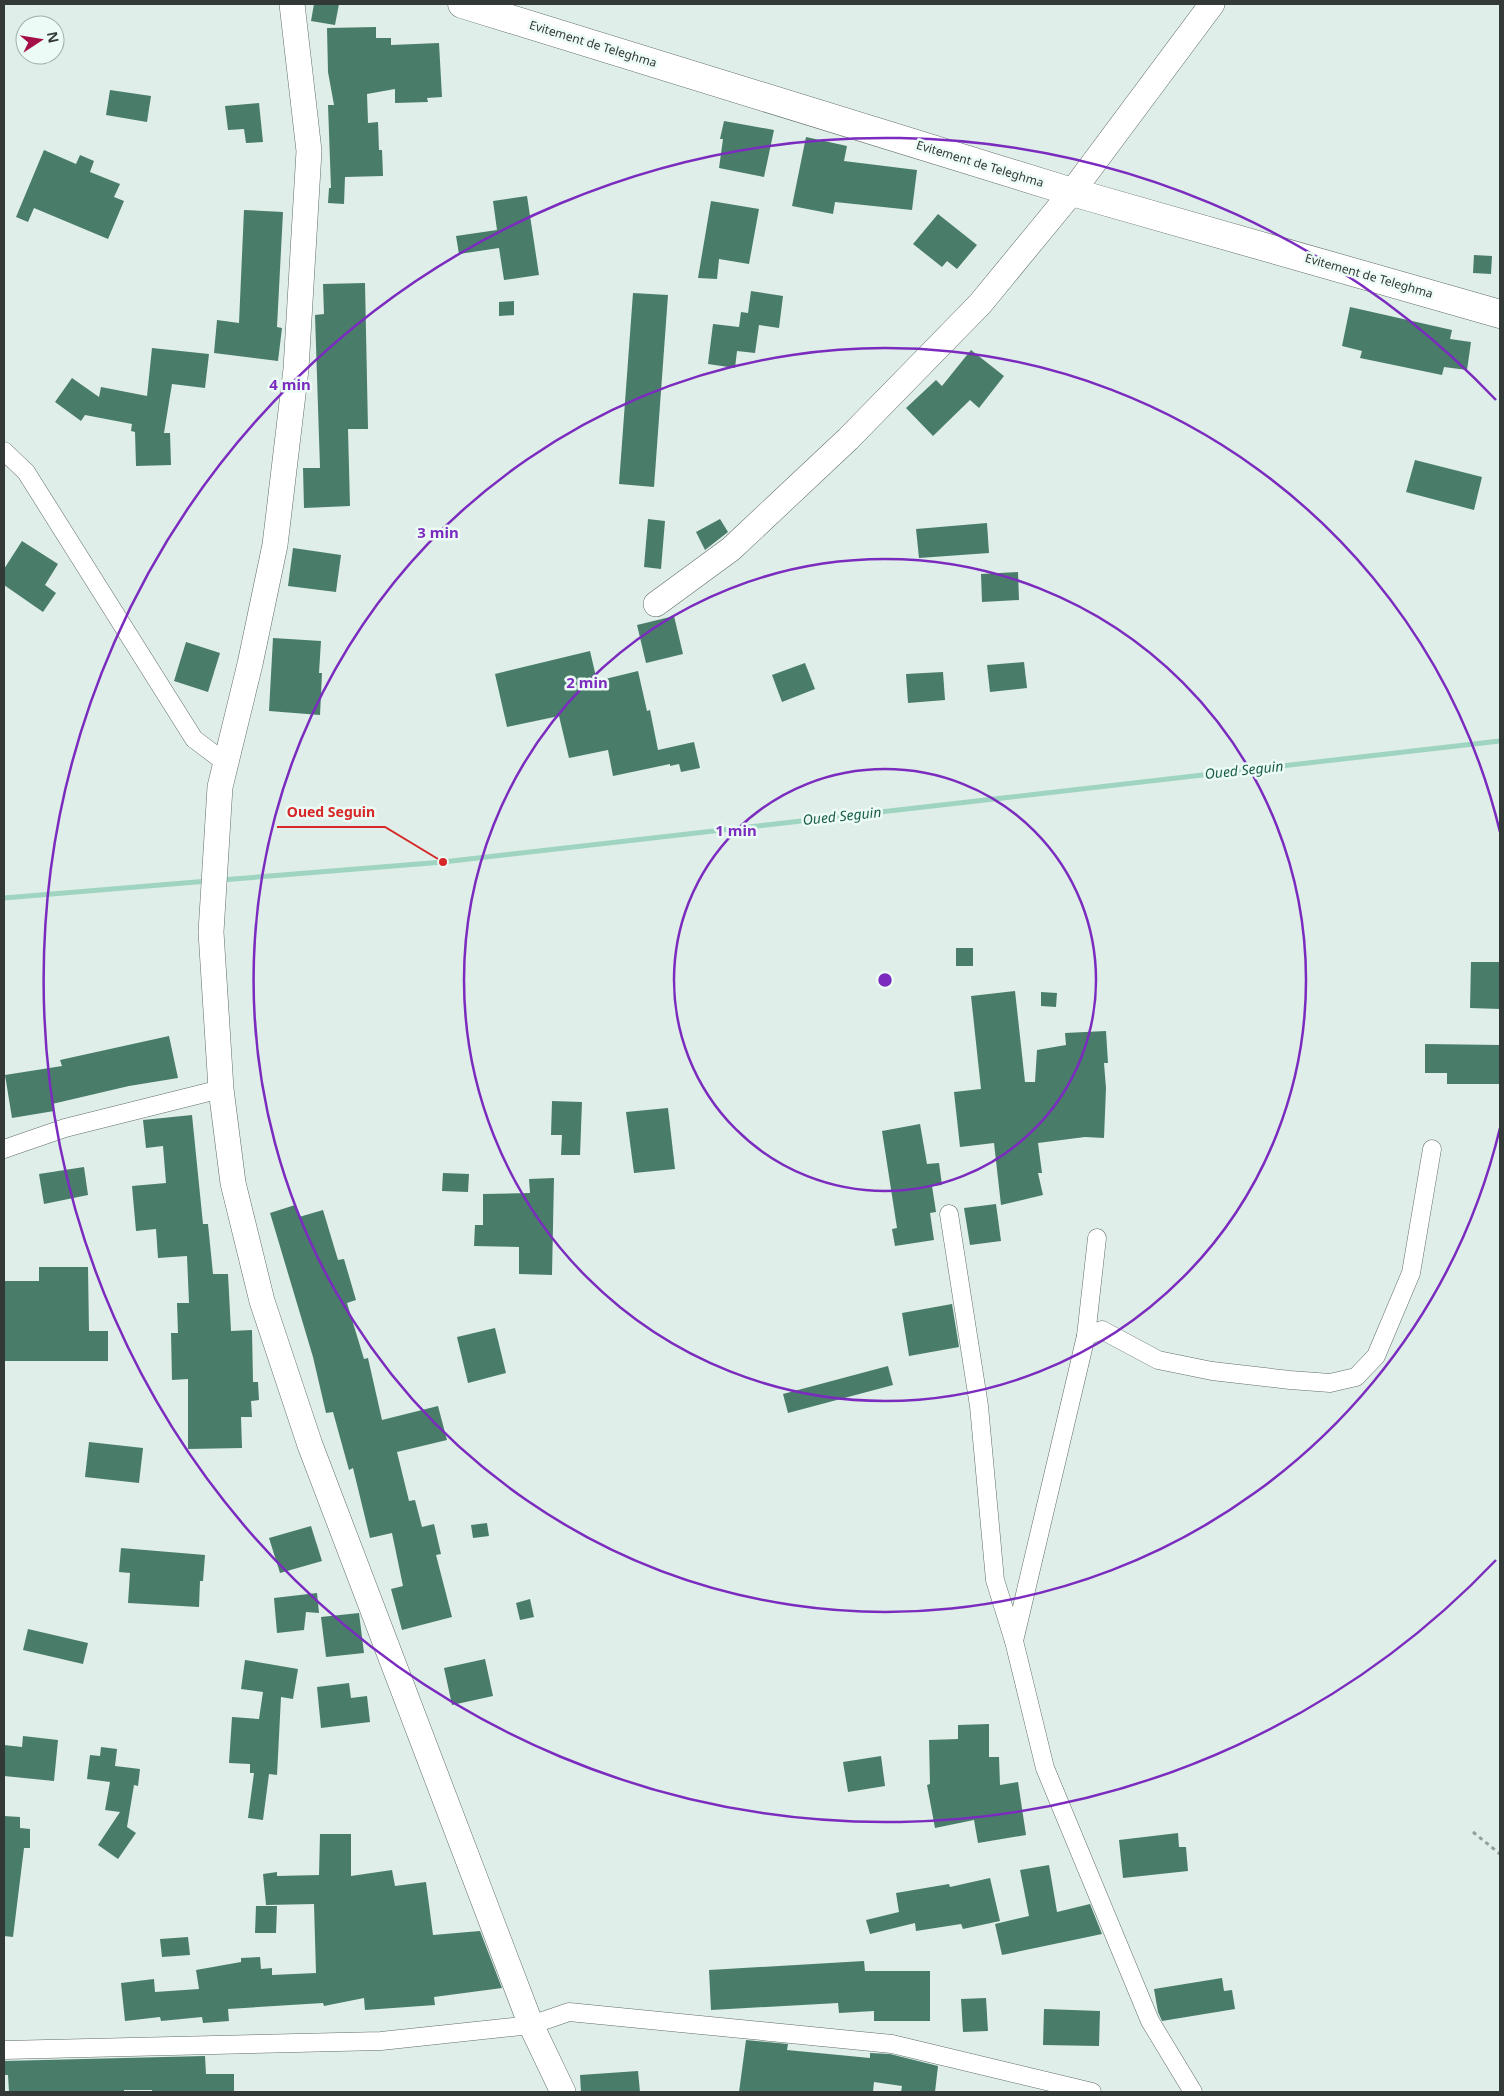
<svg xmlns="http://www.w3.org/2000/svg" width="1504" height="2096" viewBox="0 0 1504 2096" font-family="'Noto Sans',sans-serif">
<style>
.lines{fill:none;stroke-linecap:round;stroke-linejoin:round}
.stream{stroke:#9fd5c0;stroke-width:5}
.building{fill:#497d6a}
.street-casing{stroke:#606d68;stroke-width:19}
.secondary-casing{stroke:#606d68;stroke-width:26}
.primary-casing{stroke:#606d68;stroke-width:29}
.path{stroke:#949f9b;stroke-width:3;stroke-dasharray:4 4;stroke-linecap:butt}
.street{stroke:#fff;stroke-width:18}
.secondary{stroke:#fff;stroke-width:25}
.primary{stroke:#fff;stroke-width:28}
.ring{fill:none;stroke:#7b2cbf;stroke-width:2.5}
.labels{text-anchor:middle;stroke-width:5;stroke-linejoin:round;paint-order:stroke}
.street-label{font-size:12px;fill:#333937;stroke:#ecfbf5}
.water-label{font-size:14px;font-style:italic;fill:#195d49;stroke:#ecfbf5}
.centre{fill:#7b2cbf;stroke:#ecfbf5;stroke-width:2.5}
.ring-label{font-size:15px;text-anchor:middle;font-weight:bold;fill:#7b2cbf;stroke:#ecfbf5;stroke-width:5;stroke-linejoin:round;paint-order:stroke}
.leader{fill:none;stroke:#d62828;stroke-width:2}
.callout-dot{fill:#d62828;stroke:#ecfbf5;stroke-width:2}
.callout-label{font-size:14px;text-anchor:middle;font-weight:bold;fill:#d62828;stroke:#ecfbf5;stroke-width:5;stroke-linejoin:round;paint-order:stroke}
</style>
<rect width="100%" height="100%" fill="#dfeee8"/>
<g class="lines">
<g class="stream">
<polyline points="221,880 443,862 1500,741"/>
<polyline points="4,898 208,881"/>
</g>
</g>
<g class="building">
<polygon points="314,4 339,4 335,25 311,21"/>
<polygon points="376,27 376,38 391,38 391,45 439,43 442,97 427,98 428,102 395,103 395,89 367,94 368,123 378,122 379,150 382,150 383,176 345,177 344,204 328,203 329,188 331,188 328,105 334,105 328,72 327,28"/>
<polygon points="110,90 151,96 147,122 106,115"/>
<polygon points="259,103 263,142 246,143 244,129 228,130 225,106"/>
<polygon points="724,121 774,130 764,177 719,168 723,139 720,139"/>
<polygon points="806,137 847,146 844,161 917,170 912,210 835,202 833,214 792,206"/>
<polygon points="44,150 76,164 80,155 94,161 90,172 120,184 114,197 124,201 108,239 34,208 28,222 16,217"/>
<polygon points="527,196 539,275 504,280 499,248 459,254 456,236 497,230 493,201"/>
<polygon points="711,201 759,209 749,264 719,259 717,279 698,278"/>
<polygon points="244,210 283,212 277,327 282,328 278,361 214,353 217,320 239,323"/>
<polygon points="938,214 977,245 957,269 947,261 942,267 913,244"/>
<polygon points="1474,255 1492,256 1491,274 1473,273"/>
<polygon points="365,283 368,429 348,429 350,506 304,508 303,468 320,468 315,315 324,314 323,284"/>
<polygon points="751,291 783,296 779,328 759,325 755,353 737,351 735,368 708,364 713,324 739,327 741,312 748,313"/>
<polygon points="633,293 668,295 654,487 619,484"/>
<polygon points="514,301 514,315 499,316 499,302"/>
<polygon points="1350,307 1452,330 1450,339 1471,342 1467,370 1444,367 1442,375 1360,358 1362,351 1342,346"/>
<polygon points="152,348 209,354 205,388 172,384 164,433 170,433 171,465 136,466 135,432 131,431 132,424 85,415 81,421 55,402 72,378 99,397 101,387 147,396"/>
<polygon points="971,350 1004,376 979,408 970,400 933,436 906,408 936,380 942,386"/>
<polygon points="1415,460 1482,477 1474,510 1406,492"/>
<polygon points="648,519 665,521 661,569 644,567"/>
<polygon points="720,519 728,532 705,550 696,532"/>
<polygon points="987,523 989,553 919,558 916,529"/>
<polygon points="22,541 58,564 45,585 56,593 43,612 4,585 4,569"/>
<polygon points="293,548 341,555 336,592 288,586"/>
<polygon points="1018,572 1019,600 982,602 981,574"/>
<polygon points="674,616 683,654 646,663 637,625"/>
<polygon points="273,638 321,641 319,673 322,673 320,715 269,711"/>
<polygon points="186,642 220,653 208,692 174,681"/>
<polygon points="590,651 597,681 638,671 647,711 650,710 658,750 694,742 700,768 681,772 679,764 670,766 670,764 613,776 608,750 569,758 559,716 507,727 495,674"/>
<polygon points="1024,662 1027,688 990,692 987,665"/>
<polygon points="805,663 815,689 782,702 772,675"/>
<polygon points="943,672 945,700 908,703 906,674"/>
<rect x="956" y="948" width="17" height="18"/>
<polygon points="1471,962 1500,962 1500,1009 1470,1008"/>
<polygon points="1015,991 1025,1082 1035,1082 1037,1050 1066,1045 1065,1033 1106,1031 1108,1063 1104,1063 1106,1088 1104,1138 1085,1137 1038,1143 1042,1173 1038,1173 1043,1195 1001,1205 994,1143 960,1147 954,1092 981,1089 971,996"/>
<polygon points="1041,992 1057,993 1056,1007 1041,1006"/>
<polygon points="169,1036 178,1078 129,1086 52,1104 54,1111 12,1118 5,1075 62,1066 60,1060"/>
<polygon points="1425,1044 1500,1045 1500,1084 1447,1084 1447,1073 1425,1073"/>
<polygon points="552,1101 582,1102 580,1155 561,1155 562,1135 551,1135"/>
<polygon points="668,1108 675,1169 634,1173 626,1112"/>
<polygon points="192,1115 203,1224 208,1224 213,1274 228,1274 231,1331 252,1330 253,1382 258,1382 259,1400 251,1401 252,1417 241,1417 242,1448 188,1449 188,1379 172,1380 171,1333 178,1333 177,1303 189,1303 187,1256 158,1258 156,1229 136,1231 132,1186 166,1183 163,1146 146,1148 143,1120"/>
<polygon points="920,1124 927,1164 939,1163 942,1185 932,1186 936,1212 930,1213 934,1240 895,1246 892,1229 897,1228 882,1131"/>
<polygon points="84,1167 88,1195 44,1204 39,1174"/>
<polygon points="443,1173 469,1174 468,1192 442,1191"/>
<polygon points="554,1178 552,1275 519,1274 519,1247 474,1246 475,1225 483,1225 483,1194 530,1193 529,1179"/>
<polygon points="996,1204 1001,1241 970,1245 964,1208"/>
<polygon points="295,1205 299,1217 323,1210 338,1260 344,1259 356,1300 347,1303 364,1359 368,1358 382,1420 438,1406 447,1440 397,1452 409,1501 415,1500 422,1527 434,1524 441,1554 436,1555 452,1617 402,1630 391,1589 403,1586 392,1533 370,1538 353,1468 349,1470 333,1412 326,1413 313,1357 270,1213"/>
<polygon points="39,1267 88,1267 89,1331 108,1331 108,1361 4,1361 4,1281 39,1281"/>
<polygon points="952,1304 959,1347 909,1356 902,1313"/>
<polygon points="495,1328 506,1373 468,1383 457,1337"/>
<polygon points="888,1366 893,1385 788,1413 783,1394"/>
<polygon points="89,1442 143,1448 139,1483 85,1477"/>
<polygon points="487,1523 489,1536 473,1538 471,1525"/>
<polygon points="311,1526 322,1561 280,1573 269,1538"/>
<polygon points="121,1548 205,1555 203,1581 200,1581 199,1607 128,1603 130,1573 119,1572"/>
<polygon points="317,1593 319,1613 306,1612 304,1630 277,1633 274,1598"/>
<polygon points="530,1599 534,1617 520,1620 516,1603"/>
<polygon points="359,1613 364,1653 326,1657 321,1617"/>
<polygon points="28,1629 88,1643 83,1664 23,1650"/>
<polygon points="485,1659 493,1696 452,1705 444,1668"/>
<polygon points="245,1660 298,1669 293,1699 281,1697 277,1775 269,1774 263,1820 248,1818 254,1773 250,1773 250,1764 229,1763 232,1717 259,1719 263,1692 241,1689"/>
<polygon points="349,1683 351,1698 367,1696 370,1722 321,1728 317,1687"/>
<polygon points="989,1724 989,1757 999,1757 1000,1785 1018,1782 1026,1835 978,1843 974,1820 935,1828 927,1785 930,1784 929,1740 958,1739 958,1725"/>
<polygon points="23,1736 58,1740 54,1781 4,1776 4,1745 22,1747"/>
<polygon points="101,1747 117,1749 115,1766 140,1769 138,1786 134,1785 127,1827 136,1833 118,1859 98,1845 120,1812 105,1810 110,1782 87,1779 90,1755 100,1756"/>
<polygon points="881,1756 885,1786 848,1792 843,1762"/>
<polygon points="4,1816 20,1817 20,1828 30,1829 30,1848 24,1848 13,1937 4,1936"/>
<polygon points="1178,1833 1179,1847 1186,1847 1188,1871 1123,1878 1119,1840"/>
<polygon points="320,1834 351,1834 351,1876 392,1870 395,1886 426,1882 433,1935 480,1931 502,1988 434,1997 435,2005 365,2010 364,1998 324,2006 323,2003 228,2009 229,2021 203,2023 202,2017 161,2021 160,2017 125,2021 121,1983 154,1979 155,1992 199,1989 196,1970 241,1962 241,1958 260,1957 261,1969 272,1968 272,1975 316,1973 314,1904 266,1905 263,1874 277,1872 277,1876 319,1875"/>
<polygon points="1049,1865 1057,1912 1090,1904 1102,1934 1002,1955 995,1924 1029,1916 1020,1870"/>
<polygon points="990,1878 1000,1921 963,1929 961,1924 916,1931 915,1923 870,1934 866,1920 899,1912 896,1893 949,1884 950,1887"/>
<polygon points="256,1906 277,1906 276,1933 255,1933"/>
<polygon points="188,1937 190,1955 162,1957 160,1939"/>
<polygon points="864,1961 865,1971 930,1971 930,2021 874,2021 874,2011 839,2013 838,2003 711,2010 709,1970"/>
<polygon points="1222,1978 1224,1991 1232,1990 1235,2009 1162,2021 1158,2012 1154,1989"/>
<polygon points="986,1998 988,2031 963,2032 961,1999"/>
<polygon points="1044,2009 1100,2011 1099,2046 1043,2045"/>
<polygon points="746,2040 788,2044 787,2050 870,2058 870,2053 890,2054 938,2066 935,2092 901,2092 902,2086 874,2082 873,2092 739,2092"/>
<polygon points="205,2056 206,2074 234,2074 234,2092 152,2092 152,2090 124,2090 124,2092 9,2092 8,2075 4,2075 4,2061"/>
<polygon points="638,2071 640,2092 581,2092 580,2075"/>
</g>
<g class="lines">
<defs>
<g id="street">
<polyline points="4,451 26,472 194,739 226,763"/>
<polyline points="4,1149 65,1128 221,1089"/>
<polyline points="949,1214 979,1406 995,1580 1014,1641"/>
<polyline points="1097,1238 1086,1336 1014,1641 1045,1768 1150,2021 1193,2092"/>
<polyline points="1086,1336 1102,1330 1158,1360 1212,1371 1290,1380 1330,1383 1356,1377 1376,1356 1411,1273 1432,1149"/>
<polyline points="4,2050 381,2041 531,2025 569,2012 892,2044 1092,2092"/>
</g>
<g id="secondary">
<polyline points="292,4 309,151 296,369 275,545 250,664 220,787 211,932 221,1089 233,1183 262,1301 310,1445 531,2025 563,2092"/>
<polyline points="656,604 731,549 848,439 980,304 1072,192 1212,4"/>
</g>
<polyline id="primary" points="462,4 1072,192 1500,314"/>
</defs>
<use href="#street" class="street-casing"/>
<use href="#secondary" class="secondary-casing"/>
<use href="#primary" class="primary-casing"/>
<polyline class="path" points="1473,1832 1500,1854"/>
<use href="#street" class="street"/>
<use href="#secondary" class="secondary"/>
<use href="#primary" class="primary"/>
</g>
<g class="ring">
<circle cx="885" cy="980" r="211"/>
<circle cx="885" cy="980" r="421"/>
<path d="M1500 1128A632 632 0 1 1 1500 832"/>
<path d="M1496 1560A842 842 0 1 1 1496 400"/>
</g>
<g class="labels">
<g class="street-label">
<text transform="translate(593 44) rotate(17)" y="4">Evitement de Teleghma</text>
<text transform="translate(980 164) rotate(17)" y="4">Evitement de Teleghma</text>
<text transform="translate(1369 276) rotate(16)" y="4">Evitement de Teleghma</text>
</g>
<g class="water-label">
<text transform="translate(1244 770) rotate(-6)" y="5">Oued Seguin</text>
<text transform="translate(842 816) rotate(-6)" y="5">Oued Seguin</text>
</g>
</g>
<circle cx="885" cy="980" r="8" class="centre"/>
<g class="ring-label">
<text x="290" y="390">4 min</text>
<text x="438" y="538">3 min</text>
<text x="587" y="688">2 min</text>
<text x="736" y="836">1 min</text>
</g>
<path class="leader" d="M443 862L385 827H277"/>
<circle class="callout-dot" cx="443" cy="862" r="5"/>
<g class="callout-label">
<text x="331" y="817">Oued Seguin</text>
</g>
<rect width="1504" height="2096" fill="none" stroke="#333937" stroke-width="10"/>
<g transform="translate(40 40) rotate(78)"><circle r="24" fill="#ecfbf5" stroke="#a2ada9"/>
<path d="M0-4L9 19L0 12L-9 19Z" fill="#a50f48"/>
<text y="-8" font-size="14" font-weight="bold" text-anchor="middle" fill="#333937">N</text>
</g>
</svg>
